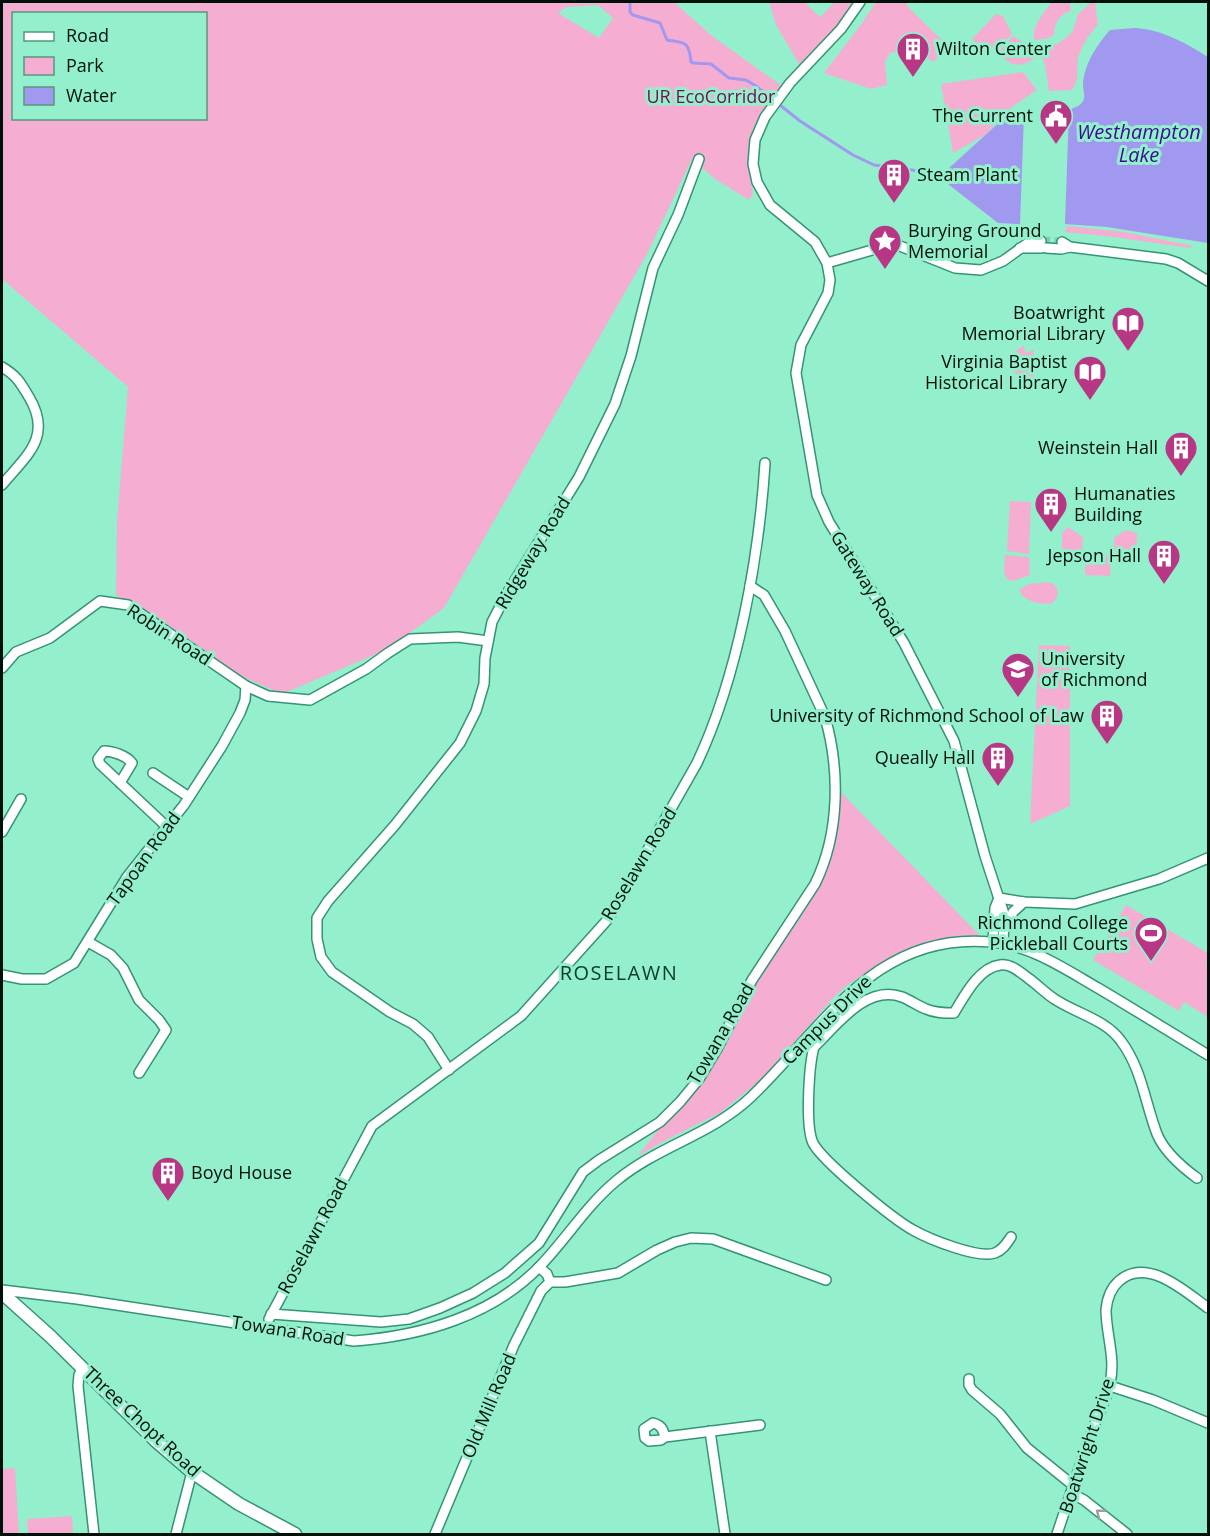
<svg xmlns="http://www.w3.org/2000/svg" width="1210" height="1536" viewBox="0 0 1210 1536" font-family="'Open Sans',sans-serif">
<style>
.green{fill:#f5aed2;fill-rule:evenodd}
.water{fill:#a198f0}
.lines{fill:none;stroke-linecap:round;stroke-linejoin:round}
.stream{stroke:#a198f0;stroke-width:3}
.street-tunnel{stroke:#7dceaf;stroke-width:9;stroke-dasharray:9 4.5;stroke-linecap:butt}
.street-casing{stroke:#359474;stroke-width:12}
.secondary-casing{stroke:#359474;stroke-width:15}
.street{stroke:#fff;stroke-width:9}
.secondary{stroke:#fff;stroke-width:12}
.oneway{stroke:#99a09d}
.labels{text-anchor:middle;stroke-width:6;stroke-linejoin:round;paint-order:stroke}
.poi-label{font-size:18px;fill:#001109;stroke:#93efcc;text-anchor:end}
.park-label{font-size:18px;fill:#760d51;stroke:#93efcc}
.street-label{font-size:18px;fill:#001109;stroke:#93efcc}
.water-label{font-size:20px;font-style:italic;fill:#3c0c92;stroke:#93efcc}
.neighbourhood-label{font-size:20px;letter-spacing:1.5px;fill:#083d2d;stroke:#93efcc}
</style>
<rect width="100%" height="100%" fill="#93efcc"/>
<g class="green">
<path d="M 2,2 L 674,2 L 712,36 L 782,86 C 747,129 744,140 753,194 L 749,200 L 715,179 L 692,159 L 647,254 L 444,608 L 386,650 L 282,694 L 243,677 L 116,595 L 117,521 L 128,387 L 2,279 ZM 598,5 L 613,18 L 599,38 L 558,13 L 567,7 ZM 14,14 L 206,14 L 206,118 L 14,118 Z"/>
<path d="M 769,2 L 804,2 L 820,17 L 835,2 L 855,2 C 841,24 821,49 799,64 L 776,25 Z"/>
<polygon points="876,2 906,2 908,7 949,47 933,62 917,49 890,53 885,62 887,85 871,89 824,73 860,26"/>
<path d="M 1052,2 L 1070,2 L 1071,11 C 1059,14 1055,23 1054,35 L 1046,39 L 1034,40 C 1032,25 1044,13 1052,2 Z"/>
<path d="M 1092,2 L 1095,2 L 1098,25 C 1089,34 1082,45 1078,58 C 1076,69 1080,80 1072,90 L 1049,91 L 1045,65 L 1040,49 L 1059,43 L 1068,36 L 1073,31 L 1078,14 Z"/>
<polygon points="996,14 1003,16 1012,34 997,49 980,47 972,39"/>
<path d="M 1013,36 L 1029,46 L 1035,58 C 1019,69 1010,66 998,52 Z"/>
<polygon points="1023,72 1037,90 1012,107 985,135 953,153 941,84"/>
<polygon points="1067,226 1124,232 1193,246 1190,248 1114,237 1065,232"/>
<polygon points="1024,345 1025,353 1034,350 1034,382 1023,381 1008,365 1010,356"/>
<polygon points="1010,501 1031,502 1029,554 1007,551"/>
<polygon points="1068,527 1083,537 1082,555 1062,568 1062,533"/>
<polygon points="1126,530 1137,533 1136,558 1126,558 1125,565 1114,556 1114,538"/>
<polygon points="1090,554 1096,558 1106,554 1111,558 1110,576 1085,575 1085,557"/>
<polygon points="1005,555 1029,557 1030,575 1013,581 1007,579 1004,573"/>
<path d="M 1049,582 C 1059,585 1061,596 1052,603 C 1039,605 1025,602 1019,590 L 1029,584 Z"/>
<polygon points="1039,645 1070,646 1070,806 1030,824"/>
<polygon points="839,790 983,939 907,951 850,983 835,996 763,1078 720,1113 666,1140 638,1156 717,1053 754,987 827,865"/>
<polygon points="1126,905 1208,953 1206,963 1208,964 1208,1017 1184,1002 1179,1011 1093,960"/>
<polygon points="15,1468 19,1534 2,1534 2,1469"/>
<polygon points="72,1516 73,1534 28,1534 27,1519"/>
</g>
<g class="water">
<path d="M 1134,28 C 1161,29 1186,43 1208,57 L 1208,243 L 1107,227 L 1065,224 L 1069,110 C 1075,107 1082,106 1084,99 C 1085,94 1083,89 1083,85 C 1084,64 1097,45 1110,30 Z"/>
<polygon points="1024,115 1020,224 998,223 948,184 945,178 948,169 1003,119"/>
</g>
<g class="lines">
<path class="stream" d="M 630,2 L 630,12 L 633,15 L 660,23 L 667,40 C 685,43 689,41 691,62 L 694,63 L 711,64 L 729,78 L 746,80 L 756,86 L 800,121 L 853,155 L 874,165 L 949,175"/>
<polyline class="street-tunnel" points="1041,241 1062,242"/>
<defs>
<g id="street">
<polyline points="860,2 841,29 790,83 765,117 755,140 753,164 757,182 770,205 815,242 827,263 830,280 828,293 801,345 796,373 817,495 829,522 904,643 954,741 985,856 1004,914 1003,944"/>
<polyline points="1062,242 1070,247 1166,259 1178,263 1208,281"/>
<polyline points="1020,248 1041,248"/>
<polyline points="1046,248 1061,249 1070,247"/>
<polyline points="827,263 886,246 900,246 955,268 981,270 1003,261 1028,243 1041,241"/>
<path d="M 2,367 C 17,376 20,382 29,397 C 53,437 26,456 2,485"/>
<polyline points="2,668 16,652 50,638 100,601 128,605 246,686 268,696 310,700 366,669 388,653 410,639 458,637 488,641"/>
<polyline points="153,773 189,797"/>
<path d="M 120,783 L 132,763 C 127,756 113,751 104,751 L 98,759 L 100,764 L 166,826"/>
<polyline points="2,832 21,799"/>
<polyline points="999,898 1024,902 1075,904 1159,879 1208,858"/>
<polyline points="1007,927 1013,912 1024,902"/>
<polyline points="88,942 111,955 123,968 139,1000 159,1020 166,1030 139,1073"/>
<polyline points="993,942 995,908 999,898"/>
<polyline points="2,975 22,979 46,979 74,963 127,877 184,805 222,746 240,713 245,700 246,686"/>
<polyline points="449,1070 428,1037 413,1024 390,1012 332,972 321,957 317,939 317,918 328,901 395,825 460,743 476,711 484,684 485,658 492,622 506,595 579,477 615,404 631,356 653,268 678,215 699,159"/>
<path d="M 1011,1237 C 1007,1243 1003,1250 995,1253 C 978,1259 929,1239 913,1230 C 893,1219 822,1161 813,1143 C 805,1126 809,1065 814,1047 C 836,1026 866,984 902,997 C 910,1000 918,1006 926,1009 C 935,1013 944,1013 954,1013 C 964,997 978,968 1000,965 C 1010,963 1020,972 1028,978 C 1038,985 1046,994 1056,1000 C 1078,1014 1106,1020 1121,1041 C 1142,1069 1145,1103 1157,1134 C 1164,1151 1182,1167 1197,1178"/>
<polyline points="550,1282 565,1282 618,1273 657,1250 675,1242 691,1238 713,1239 826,1280"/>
<path d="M 2,1290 L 77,1299 L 354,1341 C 421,1336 493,1316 541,1265 C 567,1238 587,1205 616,1181 C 658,1146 711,1135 751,1097 C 824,1027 875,931 991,942 C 1030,945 1065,969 1098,988 C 1135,1010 1172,1033 1208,1055"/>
<path d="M 271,1314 L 381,1322 L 409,1319 L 440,1308 L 473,1293 L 505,1273 L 539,1243 L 583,1172 L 599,1160 L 660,1122 L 680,1102 L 699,1079 L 717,1049 L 752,980 L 815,884 C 840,833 840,770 825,717 L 785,631 L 764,595 L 750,586"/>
<path d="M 269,1319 L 372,1126 L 521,1016 L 609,918 L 697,763 C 738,676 759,558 765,463"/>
<polyline points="83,1367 79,1375 78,1386 94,1534"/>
<polyline points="969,1379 969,1385 972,1390 1000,1414 1027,1448 1074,1486"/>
<polyline points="1110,1386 1153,1400 1208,1423"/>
<polyline points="710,1431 725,1534"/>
<path d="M 665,1437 L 661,1440 L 649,1441 L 645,1438 L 644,1429 L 653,1423 C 661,1425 663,1429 665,1437 L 760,1425"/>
<polyline points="1071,1493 1084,1500 1127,1534"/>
<polyline points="176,1534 192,1472"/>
<polyline points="435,1534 514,1345 541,1291 550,1282 547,1274 539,1267"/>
<path d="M 1057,1534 C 1068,1501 1079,1468 1091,1434 C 1097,1417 1106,1401 1110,1383 C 1116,1359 1106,1334 1106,1310 C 1107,1299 1111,1288 1119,1281 C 1147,1256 1186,1292 1208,1308"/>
</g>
<polyline id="secondary" points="2,1293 50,1336 156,1441 192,1472 239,1504 295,1534"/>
</defs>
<use href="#street" class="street-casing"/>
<use href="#secondary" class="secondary-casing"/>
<use href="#street" class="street"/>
<use href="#secondary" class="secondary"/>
</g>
<defs><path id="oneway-chevron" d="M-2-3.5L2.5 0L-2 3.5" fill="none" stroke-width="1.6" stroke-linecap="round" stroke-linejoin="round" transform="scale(1.5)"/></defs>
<use class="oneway" href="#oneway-chevron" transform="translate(1100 1513) rotate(-142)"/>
<defs>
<symbol id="building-pin" viewBox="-11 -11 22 30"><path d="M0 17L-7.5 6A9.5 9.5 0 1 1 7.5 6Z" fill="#b73784" stroke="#93efcc"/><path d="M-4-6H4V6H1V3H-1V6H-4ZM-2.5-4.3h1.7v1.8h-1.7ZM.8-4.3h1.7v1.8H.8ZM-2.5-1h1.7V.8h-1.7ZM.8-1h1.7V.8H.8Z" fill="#fff"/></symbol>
<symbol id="civic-pin" viewBox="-11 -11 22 30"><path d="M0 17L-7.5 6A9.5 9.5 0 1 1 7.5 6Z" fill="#b73784" stroke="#93efcc"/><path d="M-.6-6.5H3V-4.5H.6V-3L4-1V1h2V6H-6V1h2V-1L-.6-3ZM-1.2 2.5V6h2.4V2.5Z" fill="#fff"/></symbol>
<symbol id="sight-pin" viewBox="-11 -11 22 30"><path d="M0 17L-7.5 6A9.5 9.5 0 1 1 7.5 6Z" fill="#b73784" stroke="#93efcc"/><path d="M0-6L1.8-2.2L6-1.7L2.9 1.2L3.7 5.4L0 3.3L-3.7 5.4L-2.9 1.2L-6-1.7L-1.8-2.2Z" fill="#fff"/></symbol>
<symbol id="library-pin" viewBox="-11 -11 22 30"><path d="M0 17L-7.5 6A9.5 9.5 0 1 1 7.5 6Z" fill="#b73784" stroke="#93efcc"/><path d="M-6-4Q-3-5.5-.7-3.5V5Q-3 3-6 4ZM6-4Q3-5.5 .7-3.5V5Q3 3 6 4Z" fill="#fff"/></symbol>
<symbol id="university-pin" viewBox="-11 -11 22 30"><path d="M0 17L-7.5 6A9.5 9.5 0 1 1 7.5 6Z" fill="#b73784" stroke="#93efcc"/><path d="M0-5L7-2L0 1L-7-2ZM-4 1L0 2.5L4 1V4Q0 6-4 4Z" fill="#fff"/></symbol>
<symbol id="stadium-pin" viewBox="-11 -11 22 30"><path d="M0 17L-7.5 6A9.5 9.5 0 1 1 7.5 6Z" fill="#b73784" stroke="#93efcc"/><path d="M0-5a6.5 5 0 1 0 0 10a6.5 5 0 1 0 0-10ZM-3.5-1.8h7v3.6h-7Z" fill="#fff"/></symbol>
</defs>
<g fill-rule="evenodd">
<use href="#building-pin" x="894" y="30" width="38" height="52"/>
<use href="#civic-pin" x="1037" y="97" width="38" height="52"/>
<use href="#building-pin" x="875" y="156" width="38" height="52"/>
<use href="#sight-pin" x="866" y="222" width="38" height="52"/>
<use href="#library-pin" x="1109" y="304" width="38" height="52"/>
<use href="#library-pin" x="1071" y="353" width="38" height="52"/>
<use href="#building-pin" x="1162" y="429" width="38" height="52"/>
<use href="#building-pin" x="1032" y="485" width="38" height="52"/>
<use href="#building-pin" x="1145" y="537" width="38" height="52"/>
<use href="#university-pin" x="999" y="650" width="38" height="52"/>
<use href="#building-pin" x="1088" y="697" width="38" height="52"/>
<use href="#building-pin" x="979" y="739" width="38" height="52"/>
<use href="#stadium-pin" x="1132" y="914" width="38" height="52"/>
<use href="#building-pin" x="149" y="1154" width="38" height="52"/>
</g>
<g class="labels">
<g class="poi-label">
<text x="936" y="55" text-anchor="start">Wilton Center</text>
<text x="1033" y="122">The Current</text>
<text x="917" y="181" text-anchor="start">Steam Plant</text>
<text x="908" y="237" text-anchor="start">Burying Ground<tspan x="908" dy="21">Memorial</tspan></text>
<text x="1105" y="319">Boatwright<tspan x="1105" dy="21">Memorial Library</tspan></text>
<text x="1067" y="368">Virginia Baptist<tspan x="1067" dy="21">Historical Library</tspan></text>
<text x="1158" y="454">Weinstein Hall</text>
<text x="1074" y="500" text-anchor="start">Humanaties<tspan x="1074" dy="21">Building</tspan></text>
<text x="1141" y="562">Jepson Hall</text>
<text x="1041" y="665" text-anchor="start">University<tspan x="1041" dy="21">of Richmond</tspan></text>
<text x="1084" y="722">University of Richmond School of Law</text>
<text x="975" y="764">Queally Hall</text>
<text x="1128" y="929">Richmond College<tspan x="1128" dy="21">Pickleball Courts</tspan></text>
<text x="191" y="1179" text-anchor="start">Boyd House</text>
</g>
<g class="park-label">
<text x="711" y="103">UR EcoCorridor</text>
</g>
<g class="street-label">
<text transform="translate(533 553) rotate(-59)" y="6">Ridgeway Road</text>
<text transform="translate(867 584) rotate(58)" y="6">Gateway Road</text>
<text transform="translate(169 635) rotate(33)" y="6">Robin Road</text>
<text transform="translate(144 859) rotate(-54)" y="6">Tapoan Road</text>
<text transform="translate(639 864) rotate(-59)" y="6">Roselawn Road</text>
<text transform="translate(827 1020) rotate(-45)" y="6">Campus Drive</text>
<text transform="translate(721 1034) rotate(-60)" y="6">Towana Road</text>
<text transform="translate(313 1236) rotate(-62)" y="6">Roselawn Road</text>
<text transform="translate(288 1331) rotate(9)" y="6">Towana Road</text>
<text transform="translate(489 1406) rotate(-67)" y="6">Old Mill Road</text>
<text transform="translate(142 1422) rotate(43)" y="6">Three Chopt Road</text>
<text transform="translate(1087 1446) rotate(-72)" y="6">Boatwright Drive</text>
</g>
<g class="water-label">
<text x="1139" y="139">Westhampton<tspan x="1139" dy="23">Lake</tspan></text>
</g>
<g class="neighbourhood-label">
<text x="619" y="980">ROSELAWN</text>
</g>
</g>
<rect width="1210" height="1536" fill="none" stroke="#001109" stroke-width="6"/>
<rect x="12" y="12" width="195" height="108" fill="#93efcc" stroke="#58967e" stroke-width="1.5"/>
<rect x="24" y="32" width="30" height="9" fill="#ffffff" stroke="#58967e" stroke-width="1.5"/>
<text x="66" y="42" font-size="18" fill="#001109">Road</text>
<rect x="24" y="57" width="30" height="18" fill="#f5aed2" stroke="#58967e" stroke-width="1.5"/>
<text x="66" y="72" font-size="18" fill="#001109">Park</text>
<rect x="24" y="87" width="30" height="18" fill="#a198f0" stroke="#58967e" stroke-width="1.5"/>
<text x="66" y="102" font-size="18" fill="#001109">Water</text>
</svg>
